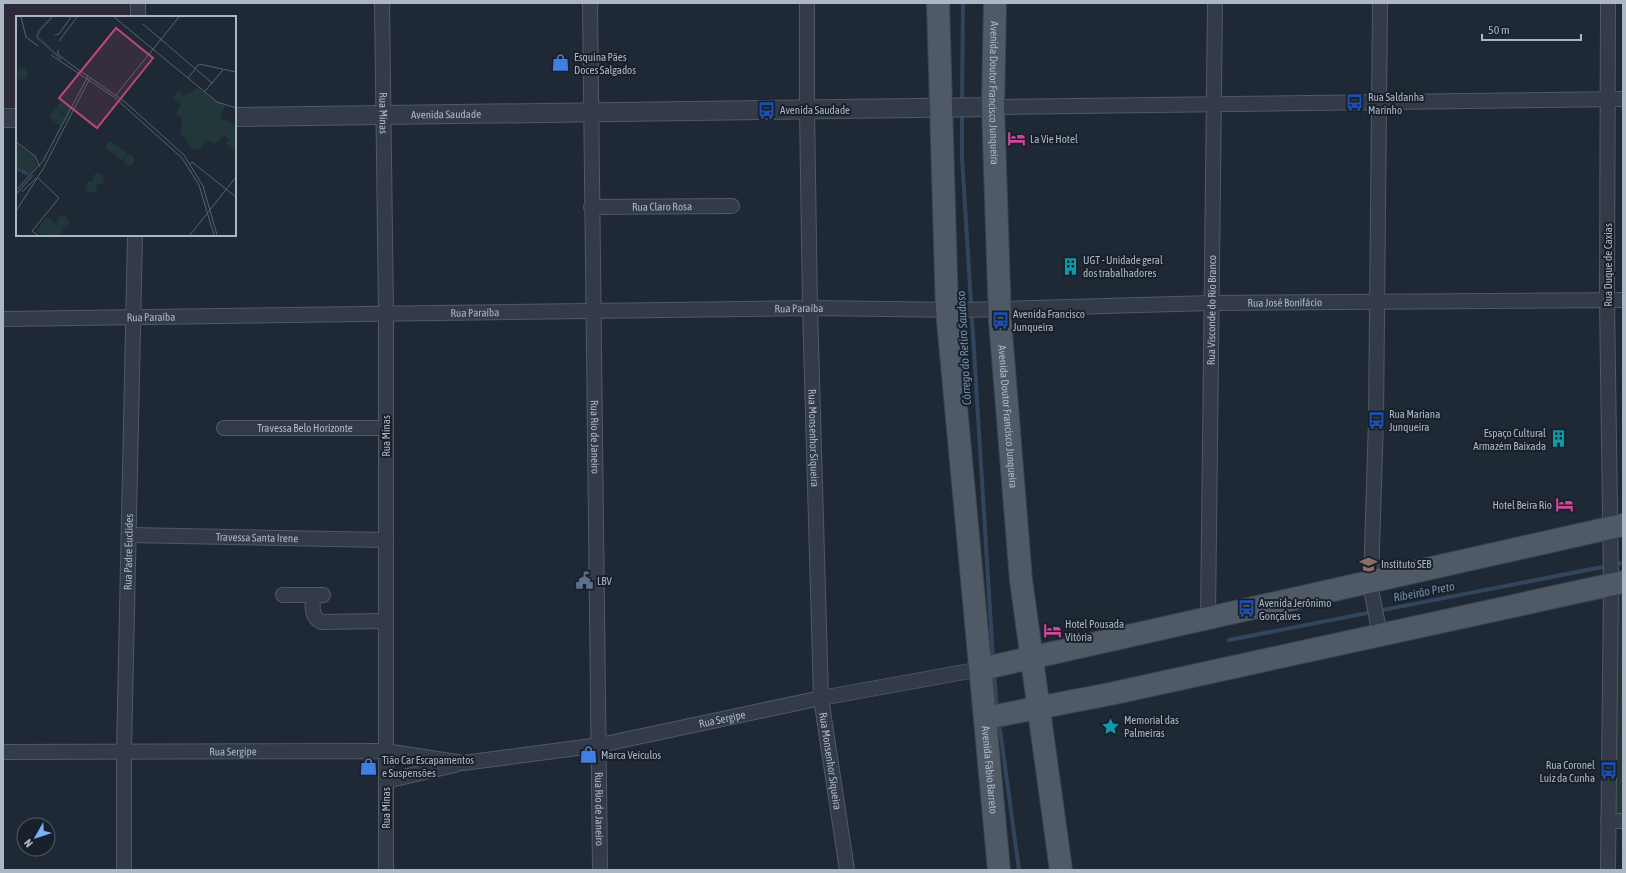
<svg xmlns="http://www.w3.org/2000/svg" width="1626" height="873" viewBox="0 0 1626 873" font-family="'Asap Condensed',sans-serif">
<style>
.medical{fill:#2c2a38}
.green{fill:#223739}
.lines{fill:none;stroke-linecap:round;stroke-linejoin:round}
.stream{stroke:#32455e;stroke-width:4}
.minor-casing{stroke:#505965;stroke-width:16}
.tertiary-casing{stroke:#505965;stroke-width:20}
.primary-casing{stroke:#3c4450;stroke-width:24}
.minor{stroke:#323b47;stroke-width:14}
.tertiary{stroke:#323b47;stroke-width:18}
.primary{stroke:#505a67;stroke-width:22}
.labels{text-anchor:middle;stroke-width:4;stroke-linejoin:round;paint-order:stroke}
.poi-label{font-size:11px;fill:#acb6c4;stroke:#18202b;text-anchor:start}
.street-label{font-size:11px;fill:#acb6c4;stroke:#18202b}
.water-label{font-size:12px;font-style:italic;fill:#748dad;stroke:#18202b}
.inset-river{fill:none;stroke:#32455e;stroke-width:2}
.inset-road{fill:none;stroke:#57616f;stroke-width:1}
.view{fill:#bb477a;fill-opacity:0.15;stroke:#bb477a;stroke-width:2}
.inset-edge{fill:none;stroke:#acb6c4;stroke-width:2}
</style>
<rect width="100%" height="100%" fill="#1f2936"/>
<polygon class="medical" points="3,3 131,3 131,17 17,17 17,113 3,113"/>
<polygon class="green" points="1623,589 1623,813 1614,813 1617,591"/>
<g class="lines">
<g class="stream">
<polyline points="962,102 963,3"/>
<polyline points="962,111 962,157 993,659"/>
<polyline points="1229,640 1623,563"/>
<polyline points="994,672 997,709"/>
<polyline points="999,722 1019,870"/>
</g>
<defs>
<g id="minor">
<path id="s1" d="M 382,3 L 386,314 L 386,870"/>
<path id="s2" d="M 590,3 L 600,870"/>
<path id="s3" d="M 807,3 L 807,109 L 810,308 L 821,698 L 847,870"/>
<polyline points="1608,3 1607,300 1611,584 1608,870"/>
<polyline points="138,17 138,3"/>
<polyline points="993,107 1623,99"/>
<path id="s4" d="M 591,207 L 732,206"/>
<path id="s5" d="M 3,319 L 810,308 L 962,310 L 1211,303 L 1623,300"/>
<path id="s6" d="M 224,428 L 386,428"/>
<path id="s7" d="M 129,535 L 386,540"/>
<polyline points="283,595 323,595"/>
<path d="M 313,595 C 313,606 310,616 321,622 L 385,621"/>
<path id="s8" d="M 1208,618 L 1215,3"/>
<polyline points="1380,635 1372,594 1371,582 1376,420 1380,3"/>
<path id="s9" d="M 3,752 L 385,751 L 463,763 L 600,745 L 821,698 L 981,669"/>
<polyline points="386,781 455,765"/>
<polyline points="1608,821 1623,821"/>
<path id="s10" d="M 124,870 L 124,752 L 135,235"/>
</g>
<g id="tertiary">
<path id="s11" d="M 235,117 L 993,107"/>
<polyline points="3,118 17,118"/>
</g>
<g id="primary">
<path id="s12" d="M 938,3 L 947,310 L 999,870"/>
<path id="s13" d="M 995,3 L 993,107 L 1000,320 L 1021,580 L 1061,870"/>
<polyline points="981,669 1623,525"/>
<polyline points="985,718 1110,694 1623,582"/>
</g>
</defs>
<use href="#minor" class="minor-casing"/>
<use href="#tertiary" class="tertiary-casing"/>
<use href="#primary" class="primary-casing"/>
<use href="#minor" class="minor"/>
<use href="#tertiary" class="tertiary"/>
<use href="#primary" class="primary"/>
</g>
<defs>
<symbol id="shop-bare" viewBox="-9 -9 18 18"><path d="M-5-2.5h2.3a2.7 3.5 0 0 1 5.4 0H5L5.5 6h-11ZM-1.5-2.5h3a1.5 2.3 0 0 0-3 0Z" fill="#3f7fe0" stroke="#18202b" stroke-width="2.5" paint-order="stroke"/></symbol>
<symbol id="bus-bare" viewBox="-9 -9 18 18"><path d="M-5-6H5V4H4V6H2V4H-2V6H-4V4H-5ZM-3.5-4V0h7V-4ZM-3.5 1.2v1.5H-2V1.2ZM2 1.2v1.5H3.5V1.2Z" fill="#1a4fb4" stroke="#18202b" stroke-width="2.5" paint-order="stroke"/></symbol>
<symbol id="hotel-bare" viewBox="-9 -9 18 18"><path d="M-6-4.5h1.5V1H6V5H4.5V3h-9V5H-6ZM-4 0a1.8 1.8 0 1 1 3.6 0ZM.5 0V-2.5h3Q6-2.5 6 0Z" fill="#d1479c" stroke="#18202b" stroke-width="2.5" paint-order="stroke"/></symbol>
<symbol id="building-bare" viewBox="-9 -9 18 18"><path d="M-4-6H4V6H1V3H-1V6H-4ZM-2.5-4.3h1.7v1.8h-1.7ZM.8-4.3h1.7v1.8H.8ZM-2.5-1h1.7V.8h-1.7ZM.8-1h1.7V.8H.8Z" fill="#0f9aa8" stroke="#18202b" stroke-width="2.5" paint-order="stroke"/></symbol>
<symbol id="university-bare" viewBox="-9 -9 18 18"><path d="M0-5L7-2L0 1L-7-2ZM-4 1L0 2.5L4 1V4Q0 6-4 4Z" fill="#8d6e63" stroke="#18202b" stroke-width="2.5" paint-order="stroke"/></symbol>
<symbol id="civic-bare" viewBox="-9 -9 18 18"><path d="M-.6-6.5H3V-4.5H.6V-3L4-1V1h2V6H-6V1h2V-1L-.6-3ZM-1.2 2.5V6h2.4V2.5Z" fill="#5c6f8a" stroke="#18202b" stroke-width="2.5" paint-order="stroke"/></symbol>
<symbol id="sight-bare" viewBox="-9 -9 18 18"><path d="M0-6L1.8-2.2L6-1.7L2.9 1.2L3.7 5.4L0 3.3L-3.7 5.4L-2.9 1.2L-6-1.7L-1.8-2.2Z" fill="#0f9aa8" stroke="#18202b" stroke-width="2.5" paint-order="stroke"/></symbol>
</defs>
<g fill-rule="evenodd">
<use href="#shop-bare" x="548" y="50" width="25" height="25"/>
<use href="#bus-bare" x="1342" y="90" width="25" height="25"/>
<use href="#bus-bare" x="754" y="98" width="25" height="25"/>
<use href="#hotel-bare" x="1004" y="126" width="25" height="25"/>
<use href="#building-bare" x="1058" y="254" width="25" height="25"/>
<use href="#bus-bare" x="988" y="308" width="25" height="25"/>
<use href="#bus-bare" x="1364" y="408" width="25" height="25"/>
<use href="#building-bare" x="1546" y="426" width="25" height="25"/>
<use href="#hotel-bare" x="1552" y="492" width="25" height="25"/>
<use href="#university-bare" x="1356" y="552" width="25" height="25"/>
<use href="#civic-bare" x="572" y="568" width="25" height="25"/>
<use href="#bus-bare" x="1234" y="596" width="25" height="25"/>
<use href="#hotel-bare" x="1040" y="618" width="25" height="25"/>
<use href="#sight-bare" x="1098" y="714" width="25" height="25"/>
<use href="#shop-bare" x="576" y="742" width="25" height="25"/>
<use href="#shop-bare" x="356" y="754" width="25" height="25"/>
<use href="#bus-bare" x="1596" y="758" width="25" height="25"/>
</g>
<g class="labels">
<g class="poi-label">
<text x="574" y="61">Esquina Pães<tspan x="574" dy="13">Doces Salgados</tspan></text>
<text x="1368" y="101">Rua Saldanha<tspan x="1368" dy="13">Marinho</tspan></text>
<text x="780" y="114">Avenida Saudade</text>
<text x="1030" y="143">La Vie Hotel</text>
<text x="1083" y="264">UGT - Unidade geral<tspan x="1083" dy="13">dos trabalhadores</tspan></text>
<text x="1013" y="318">Avenida Francisco<tspan x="1013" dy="13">Junqueira</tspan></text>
<text x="1389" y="418">Rua Mariana<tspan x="1389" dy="13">Junqueira</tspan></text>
<text x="1546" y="437" text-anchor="end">Espaço Cultural<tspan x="1546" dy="13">Armazém Baixada</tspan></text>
<text x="1552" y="509" text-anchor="end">Hotel Beira Rio</text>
<text x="1381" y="568">Instituto SEB</text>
<text x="597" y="585">LBV</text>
<text x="1259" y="607">Avenida Jerônimo<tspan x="1259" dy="13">Gonçalves</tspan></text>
<text x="1065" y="628">Hotel Pousada<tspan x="1065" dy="13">Vitória</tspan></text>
<text x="1124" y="724">Memorial das<tspan x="1124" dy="13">Palmeiras</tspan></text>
<text x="601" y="759">Marca Veículos</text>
<text x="382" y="764">Tião Car Escapamentos<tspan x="382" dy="13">e Suspensões</tspan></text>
<text x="1595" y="769" text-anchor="end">Rua Coronel<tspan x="1595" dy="13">Luiz da Cunha</tspan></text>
</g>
<g class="street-label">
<text dy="4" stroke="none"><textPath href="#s13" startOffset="90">Avenida Doutor Francisco Junqueira</textPath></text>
<text dy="4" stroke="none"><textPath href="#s1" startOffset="110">Rua Minas</textPath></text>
<text dy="4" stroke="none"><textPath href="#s11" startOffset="211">Avenida Saudade</textPath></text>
<text dy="4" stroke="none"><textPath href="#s4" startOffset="71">Rua Claro Rosa</textPath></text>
<text transform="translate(1608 265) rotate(-90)" y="4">Rua Duque de Caxias</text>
<text dy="4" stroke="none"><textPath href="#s5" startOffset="1282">Rua José Bonifácio</textPath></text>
<text dy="4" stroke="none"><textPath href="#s5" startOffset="796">Rua Paraíba</textPath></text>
<text dy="4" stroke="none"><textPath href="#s8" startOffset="308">Rua Visconde do Rio Branco</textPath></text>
<text dy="4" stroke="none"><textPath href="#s5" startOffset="472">Rua Paraíba</textPath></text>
<text dy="4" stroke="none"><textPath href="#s5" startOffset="148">Rua Paraíba</textPath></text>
<text dy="4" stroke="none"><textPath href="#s13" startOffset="414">Avenida Doutor Francisco Junqueira</textPath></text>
<text dy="4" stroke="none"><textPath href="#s6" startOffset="81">Travessa Belo Horizonte</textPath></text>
<text transform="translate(386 436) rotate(-90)" y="4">Rua Minas</text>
<text dy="4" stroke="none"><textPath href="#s2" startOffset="434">Rua Rio de Janeiro</textPath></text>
<text dy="4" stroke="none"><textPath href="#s3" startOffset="435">Rua Monsenhor Siqueira</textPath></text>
<text dy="4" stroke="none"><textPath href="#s7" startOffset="128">Travessa Santa Irene</textPath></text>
<text dy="4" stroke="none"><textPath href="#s10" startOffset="318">Rua Padre Euclides</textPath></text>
<text dy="4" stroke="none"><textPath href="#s9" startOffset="724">Rua Sergipe</textPath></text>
<text dy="4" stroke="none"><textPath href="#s9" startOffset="230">Rua Sergipe</textPath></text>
<text dy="4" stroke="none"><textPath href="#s3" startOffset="759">Rua Monsenhor Siqueira</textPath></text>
<text dy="4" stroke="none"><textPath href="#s12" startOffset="769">Avenida Fábio Barreto</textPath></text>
<text transform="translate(386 808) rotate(-90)" y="4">Rua Minas</text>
<text dy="4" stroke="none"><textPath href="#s2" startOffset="806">Rua Rio de Janeiro</textPath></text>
</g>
<g class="water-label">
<text transform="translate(964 348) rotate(-93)" y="4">Córrego do Retiro Saudoso</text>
<text transform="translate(1424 592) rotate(-11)" y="4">Ribeirão Preto</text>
</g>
</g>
<g transform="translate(16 16)">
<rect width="220" height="220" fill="#1f2936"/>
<path d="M0 58a6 6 0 1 1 12 0a6 6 0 1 1-12 0ZM 181,72 L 209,90 L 204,103 L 214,105 L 220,110 L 219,135 L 210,127 L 213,124 L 209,119 L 199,127 L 190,124 L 183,134 L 176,132 L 165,117 L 166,104 L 160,97 L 165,88 L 157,82 L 162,75 L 168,80 ZM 46,84 L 56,91 L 51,101 L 40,92 ZM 39,92 L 50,102 L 45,111 L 33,101 ZM 94,125 L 111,137 L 105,144 L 89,131 ZM 0,128 L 18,140 L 21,149 L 11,161 L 0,154 ZM107.5 144a5.5 5.5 0 1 1 11 0a5.5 5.5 0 1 1-11 0ZM76.5 163a5.5 5.5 0 1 1 11 0a5.5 5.5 0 1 1-11 0ZM69 171a6 6 0 1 1 12 0a6 6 0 1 1-12 0ZM41 206a6 6 0 1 1 12 0a6 6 0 1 1-12 0ZM 31,201 L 48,214 L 43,219 L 27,219 L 20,215 Z" fill="#223739"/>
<path class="inset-river" d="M 36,1 L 23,15 L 21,21 L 45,43M 0,152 L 12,158M 0,178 L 17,159"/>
<path class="inset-road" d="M 5,1 L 10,21 L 22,30M 98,1 L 201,86 L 220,92M 127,8 L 196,67 L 189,75M 39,19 L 43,18 L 55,1M 43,25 L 61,1M 42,34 L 42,38 L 53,47 L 109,86 L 168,139 L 187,170 L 201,219M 35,39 L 98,81 L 166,142 L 183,169 L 198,219M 172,62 L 183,48 L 220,56M 196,67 L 207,54M 100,79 L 163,1M 0,126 L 19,140 L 24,151M 174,148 L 176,146 L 220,181M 21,161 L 43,182 L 16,215 L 22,219M 0,174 L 27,145 L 72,60M 6,176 L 20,162M 0,195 L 27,153 L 74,62M 174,219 L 220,161"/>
<path class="view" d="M 100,12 L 137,42 L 81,112 L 43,82 Z"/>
<rect width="220" height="220" class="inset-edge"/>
</g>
<rect width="1626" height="873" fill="none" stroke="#acb6c4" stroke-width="8"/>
<g transform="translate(36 837) rotate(231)"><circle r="19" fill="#18202b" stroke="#535c68"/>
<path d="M0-3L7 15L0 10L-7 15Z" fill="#7caef9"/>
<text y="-6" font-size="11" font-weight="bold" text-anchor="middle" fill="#acb6c4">N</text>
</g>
<path d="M1482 34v6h99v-6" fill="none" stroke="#acb6c4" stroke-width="2"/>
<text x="1488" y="34" font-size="12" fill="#acb6c4" stroke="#18202b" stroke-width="3" paint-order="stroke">50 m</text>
</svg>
